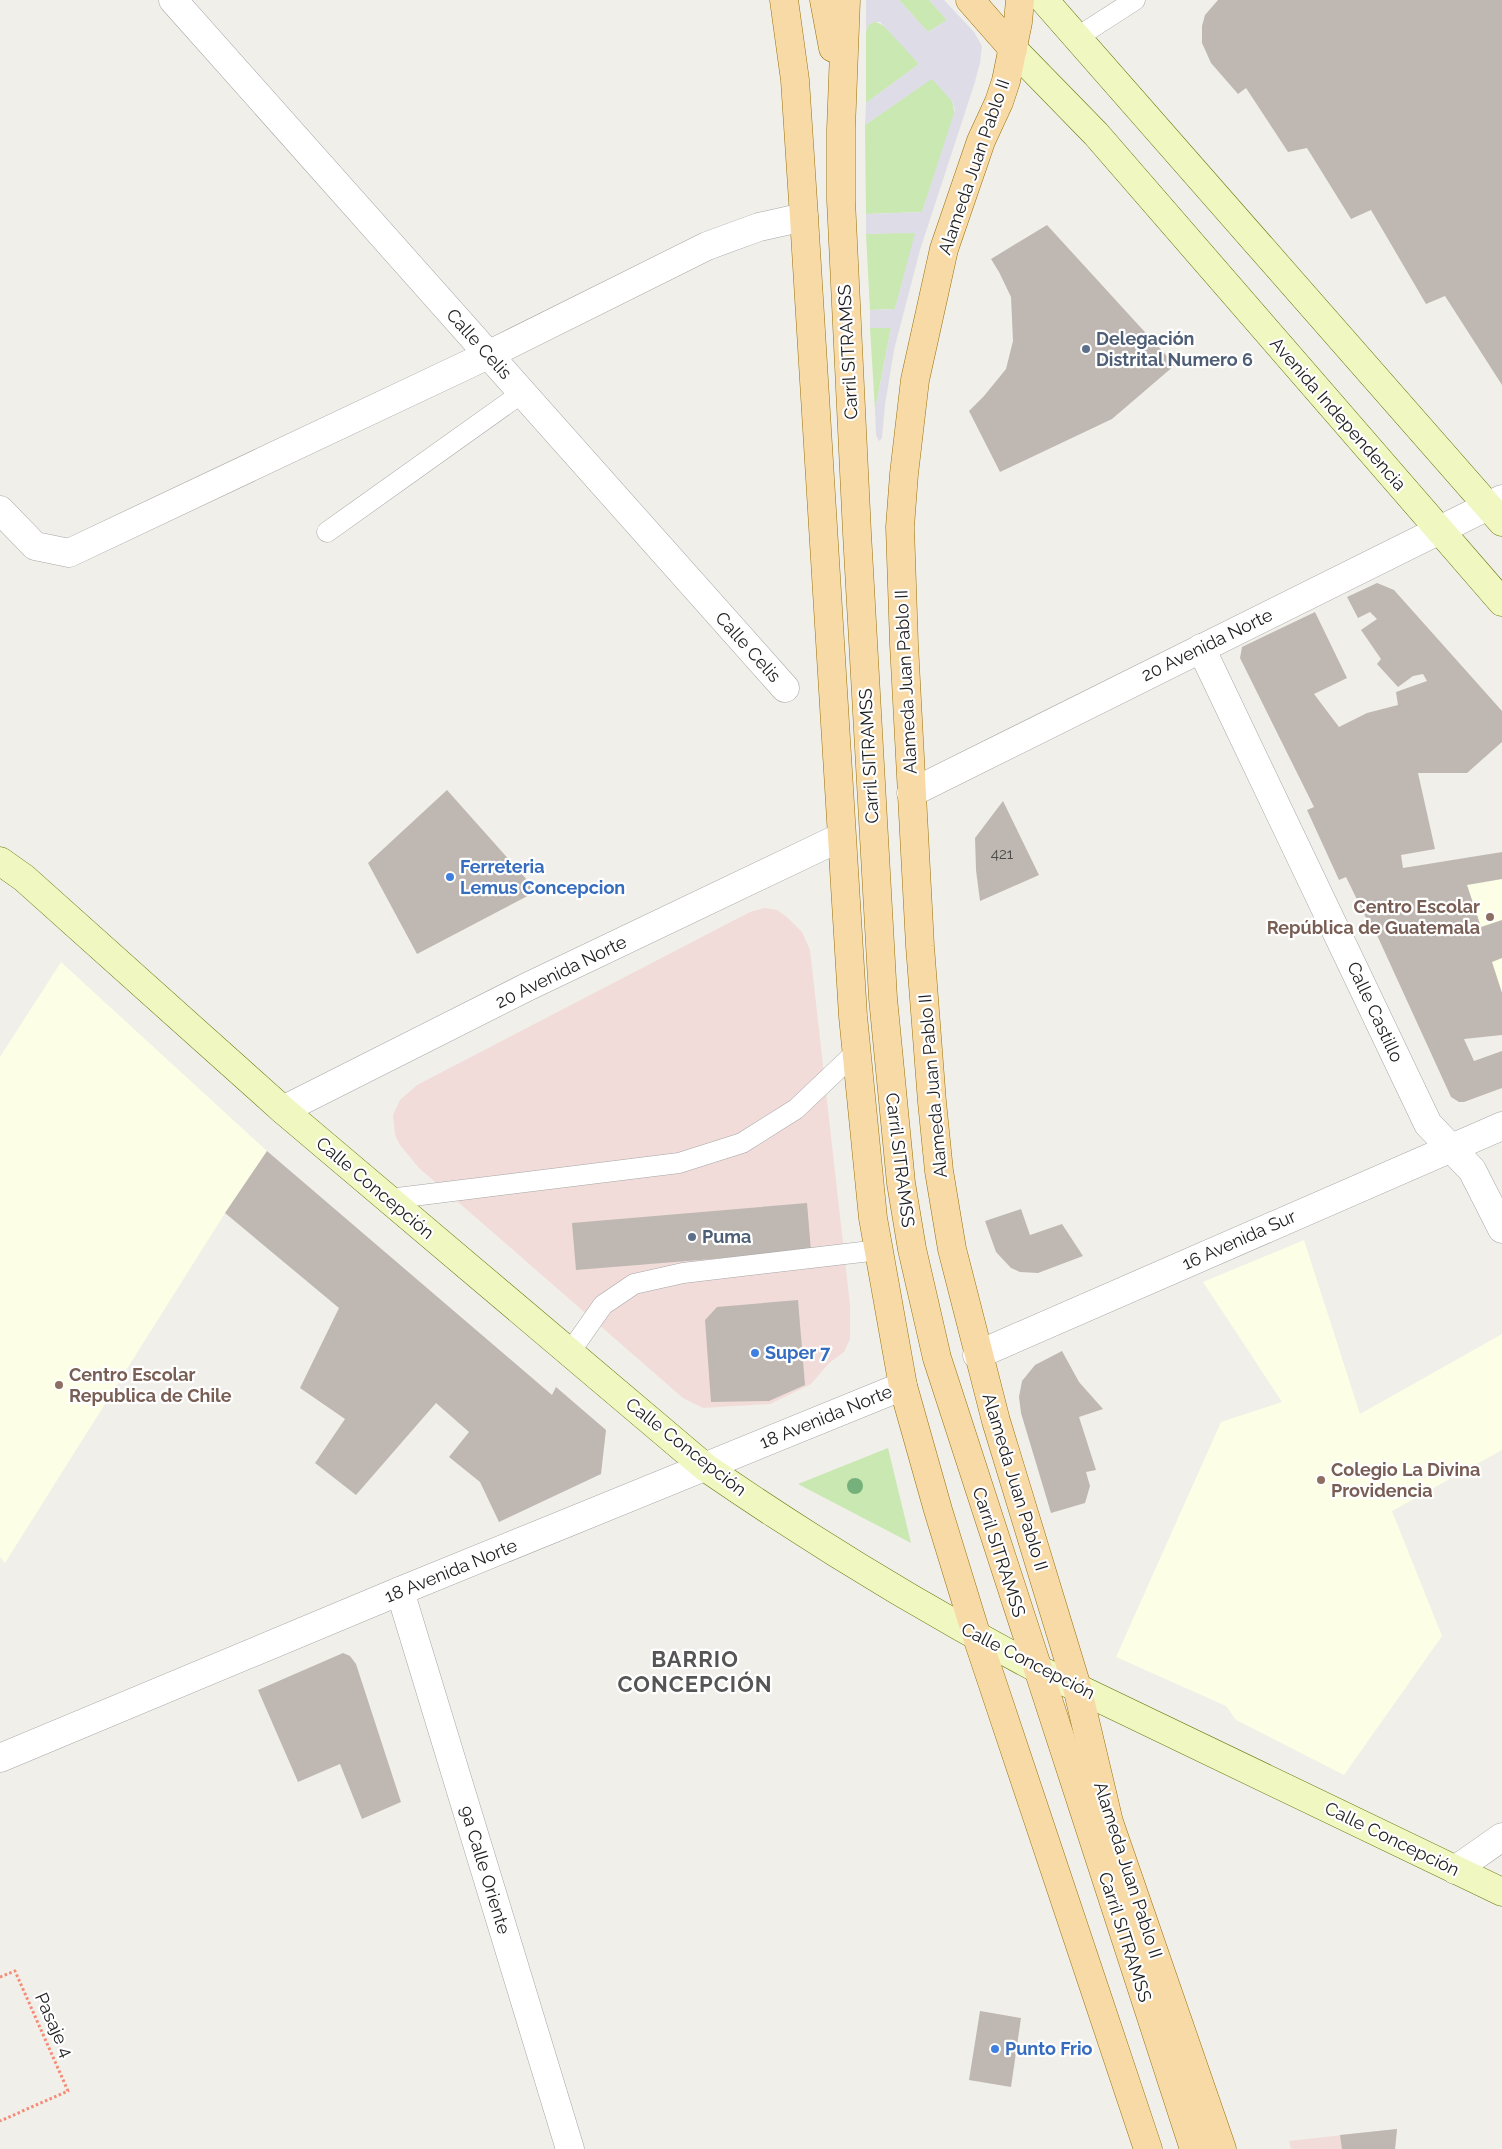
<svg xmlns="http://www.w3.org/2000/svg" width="1502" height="2149" viewBox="0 0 1502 2149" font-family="Raleway,sans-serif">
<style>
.commercial{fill:#f1dcd9}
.education{fill:#fcfee5}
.grass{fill:#c9e8b2}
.plaza{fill:#dedde7}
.building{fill:#bfb8b2}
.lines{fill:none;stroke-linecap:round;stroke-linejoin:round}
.lane-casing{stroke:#a6a6a6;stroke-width:21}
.street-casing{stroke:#a6a6a6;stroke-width:29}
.secondary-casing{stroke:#65770a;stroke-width:29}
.primary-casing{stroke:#987107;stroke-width:29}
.path{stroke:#f48b77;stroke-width:3;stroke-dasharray:2.5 2.5;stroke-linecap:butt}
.lane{stroke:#fff;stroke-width:20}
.street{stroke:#fff;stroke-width:28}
.secondary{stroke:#f1f7c1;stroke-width:28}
.primary{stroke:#f8daa7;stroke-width:28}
.tree{fill:#76b17b}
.service-dot{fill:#5c6f8a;stroke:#fff;stroke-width:2}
.shop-dot{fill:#3f7fe0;stroke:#fff;stroke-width:2}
.education-dot{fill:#8d6e63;stroke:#fff;stroke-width:2}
.labels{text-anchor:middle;stroke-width:4.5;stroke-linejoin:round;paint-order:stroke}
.number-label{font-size:15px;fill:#494846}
.street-label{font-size:18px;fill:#222;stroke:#fff}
.service-label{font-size:18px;font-weight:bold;fill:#4e5e75;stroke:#fff;text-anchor:start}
.shop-label{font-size:18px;font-weight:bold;fill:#366cbe;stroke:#fff;text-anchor:start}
.education-label{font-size:18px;font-weight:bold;fill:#785e54;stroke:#fff;text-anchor:start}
.district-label{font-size:22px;font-weight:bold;letter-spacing:1px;fill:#555;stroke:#fff}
</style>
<rect width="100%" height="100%" fill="#f1efe9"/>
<g class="commercial">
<polygon points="765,908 777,910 787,917 802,932 810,950 850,1305 850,1339 844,1352 829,1363 811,1384 770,1404 703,1408 683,1398 419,1168 400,1145 395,1135 393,1115 400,1100 417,1085 750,912"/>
<polygon points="1397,2129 1395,2149 1291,2149 1289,2141"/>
</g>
<g class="education">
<polygon points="1502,852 1502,993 1459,860"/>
<polygon points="61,962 267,1151 225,1213 5,1563 0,1557 0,1057"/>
<polygon points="1304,1240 1360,1414 1502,1334 1502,1450 1392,1511 1442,1636 1344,1775 1236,1720 1226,1706 1116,1657 1221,1422 1282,1402 1203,1282"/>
</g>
<g class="grass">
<polygon points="899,0 929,0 947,20 928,32"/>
<path d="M 874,22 C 887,22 910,54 919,64 L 866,103 L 866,31 L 869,24 Z"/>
<polygon points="932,78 952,101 955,114 922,212 866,214 865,125"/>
<polygon points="916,232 895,309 870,310 866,234"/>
<polygon points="870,328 891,328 875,410"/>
<polygon points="888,1448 911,1543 798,1484"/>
</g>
<polygon class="plaza" points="866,0 899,0 928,32 947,20 929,0 944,0 974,32 982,46 980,63 974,85 920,250 894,350 885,405 882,438 879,441 876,435 875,410 891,328 870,328 870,310 895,309 915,233 866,234 866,214 922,212 955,110 952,101 932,79 865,125 866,103 919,64 880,22 874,22 869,24 866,31"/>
<g class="building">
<polygon points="1218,0 1502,0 1502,385 1445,296 1426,304 1371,210 1351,219 1307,148 1288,152 1246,88 1238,94 1211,63 1202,43 1202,26 1205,15"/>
<polygon points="1047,225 1175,365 1112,419 1000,472 969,411 984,396 1006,369 1013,341 1011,297 999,272 991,259"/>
<polygon points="1377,583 1394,590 1502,711 1502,742 1467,773 1418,773 1435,849 1401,855 1403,868 1502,852 1502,879 1467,885 1481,927 1502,920 1502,958 1492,962 1502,993 1502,1035 1464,1039 1474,1061 1502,1051 1502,1088 1464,1102 1459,1102 1451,1097 1371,922 1368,922 1346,877 1339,880 1307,810 1314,807 1240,658 1242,647 1315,612 1347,678 1314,694 1339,727 1367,713 1398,705 1396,692 1427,681 1423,674 1413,676 1398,687 1377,664 1381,659 1361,630 1377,619 1370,612 1358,618 1347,597"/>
<polygon points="447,790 537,891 417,954 368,863"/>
<polygon points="1003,801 1039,875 980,901 976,870 975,838"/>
<polygon points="267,1151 552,1395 556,1387 606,1430 601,1474 499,1522 480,1482 449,1457 469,1432 436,1403 356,1495 315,1463 345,1419 300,1388 339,1308 225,1213"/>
<polygon points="807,1203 811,1251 576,1270 572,1223"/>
<polygon points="1021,1209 1030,1235 1062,1224 1083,1256 1038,1273 1020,1272 1011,1268 996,1252 985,1221"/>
<polygon points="798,1300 805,1385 769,1401 711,1402 705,1320 717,1307"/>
<polygon points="1062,1351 1079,1382 1103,1409 1079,1417 1096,1470 1086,1472 1090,1486 1085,1503 1051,1513 1021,1413 1019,1397 1022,1381 1035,1365"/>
<polygon points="343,1653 350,1656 356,1664 401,1802 362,1819 340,1764 298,1782 258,1690"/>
<polygon points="980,2011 1021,2018 1011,2087 969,2080"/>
<polygon points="1397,2129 1395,2149 1342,2149 1340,2135"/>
</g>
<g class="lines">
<defs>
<g id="lane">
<polyline points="1076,38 1135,0"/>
<polyline points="327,532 522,393"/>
<polyline points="389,1199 679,1163 742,1143 796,1109 856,1052"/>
<polyline points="570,1352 603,1305 634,1284 683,1273 879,1250"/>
</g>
<g id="street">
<polyline points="173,0 785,688"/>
<polyline points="0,510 35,546 69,553 488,355 707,246 759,227 804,217"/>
<polyline points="1201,648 1428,1124 1472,1170 1502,1229"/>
<polyline points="911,793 1502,499"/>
<polyline points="283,1110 527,987 841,837"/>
<polyline points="977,1355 1502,1126"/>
<polyline points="400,1591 570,2149"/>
<polyline points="0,1758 400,1591 903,1386"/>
<polyline points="1455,1870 1502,1837"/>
</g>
<g id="secondary">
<polyline points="1044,0 1502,522"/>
<polyline points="1013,49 1096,134 1502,602"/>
<path d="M 0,861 L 24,878 L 283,1110 L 705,1467 C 811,1540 922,1608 1036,1668 L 1502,1892"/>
</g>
<g id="primary">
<polyline points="784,0 795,80 804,217 853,1016 873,1218 903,1386 938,1510 977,1637 1148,2149"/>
<polyline points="824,0 833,48"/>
<polyline points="846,0 841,129 841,200 857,533 883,998 901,1183 912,1249 937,1358 1194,2149"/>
<polyline points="970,0 1013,49"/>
<polyline points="1020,0 1018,22 1006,81 999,102 981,141 944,249 915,380 904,474 900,527 904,644 920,946 932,1102 939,1171 952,1249 996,1421 1077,1687 1109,1822 1222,2149"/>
</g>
</defs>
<use href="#lane" class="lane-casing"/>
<use href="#street" class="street-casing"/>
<use href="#secondary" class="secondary-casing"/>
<use href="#primary" class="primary-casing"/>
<polyline class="path" points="0,1977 15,1971 68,2091 0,2121"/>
<use href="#lane" class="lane"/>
<use href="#street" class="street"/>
<use href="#secondary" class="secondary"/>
<use href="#primary" class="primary"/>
</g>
<circle class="tree" cx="855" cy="1486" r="8"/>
<g class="service-dot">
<circle cx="1086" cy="349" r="5"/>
<circle cx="692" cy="1237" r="5"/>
</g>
<g class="shop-dot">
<circle cx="450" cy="877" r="5"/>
<circle cx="755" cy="1353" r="5"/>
<circle cx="995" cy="2049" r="5"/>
</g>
<g class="education-dot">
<circle cx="1490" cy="917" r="5"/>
<circle cx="59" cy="1385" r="5"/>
<circle cx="1321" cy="1480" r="5"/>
</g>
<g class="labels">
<g class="number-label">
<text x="1002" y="859">421</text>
</g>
<g class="street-label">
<text transform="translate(974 167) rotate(-71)" y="6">Alameda Juan Pablo II</text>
<text transform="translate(479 344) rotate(48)" y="6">Calle Celis</text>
<text transform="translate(848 352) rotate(-93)" y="6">Carril SITRAMSS</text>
<text transform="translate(1338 414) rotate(49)" y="6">Avenida Independencia</text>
<text transform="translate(1207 645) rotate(-26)" y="6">20 Avenida Norte</text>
<text transform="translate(748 647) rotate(48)" y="6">Calle Celis</text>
<text transform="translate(906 682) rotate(-93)" y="6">Alameda Juan Pablo II</text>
<text transform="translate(869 756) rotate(-93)" y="6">Carril SITRAMSS</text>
<text transform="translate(561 972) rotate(-26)" y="6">20 Avenida Norte</text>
<text transform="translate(1375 1012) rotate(65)" y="6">Calle Castillo</text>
<text transform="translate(933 1086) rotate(-95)" y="6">Alameda Juan Pablo II</text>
<text transform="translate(900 1160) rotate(83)" y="6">Carril SITRAMSS</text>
<text transform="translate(375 1188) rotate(40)" y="6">Calle Concepción</text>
<text transform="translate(1239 1240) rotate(-24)" y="6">16 Avenida Sur</text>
<text transform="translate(826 1417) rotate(-22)" y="6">18 Avenida Norte</text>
<text transform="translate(686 1447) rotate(38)" y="6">Calle Concepción</text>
<text transform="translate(1015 1482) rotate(73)" y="6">Alameda Juan Pablo II</text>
<text transform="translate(999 1552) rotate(72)" y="6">Carril SITRAMSS</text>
<text transform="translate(451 1571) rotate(-22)" y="6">18 Avenida Norte</text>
<text transform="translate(1028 1661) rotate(27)" y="6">Calle Concepción</text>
<text transform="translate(1392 1839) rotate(26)" y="6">Calle Concepción</text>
<text transform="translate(485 1870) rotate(73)" y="6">9a Calle Oriente</text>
<text transform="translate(1128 1870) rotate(72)" y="6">Alameda Juan Pablo II</text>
<text transform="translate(1125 1937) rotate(72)" y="6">Carril SITRAMSS</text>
<text transform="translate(54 2025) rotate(66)" y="6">Pasaje 4</text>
</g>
<g class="service-label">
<text x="1096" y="345">Delegación<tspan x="1096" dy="21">Distrital Numero 6</tspan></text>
<text x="702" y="1243">Puma</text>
</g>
<g class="shop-label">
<text x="460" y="873">Ferreteria<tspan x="460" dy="21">Lemus Concepcion</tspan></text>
<text x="765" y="1359">Super 7</text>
<text x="1005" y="2055">Punto Frio</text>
</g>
<g class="education-label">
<text x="1480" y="913" text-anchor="end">Centro Escolar<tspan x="1480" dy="21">República de Guatemala</tspan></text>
<text x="69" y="1381">Centro Escolar<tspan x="69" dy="21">Republica de Chile</tspan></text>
<text x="1331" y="1476">Colegio La Divina<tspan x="1331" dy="21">Providencia</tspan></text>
</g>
<g class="district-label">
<text x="695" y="1667">BARRIO<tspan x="695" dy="25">CONCEPCIÓN</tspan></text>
</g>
</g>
</svg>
